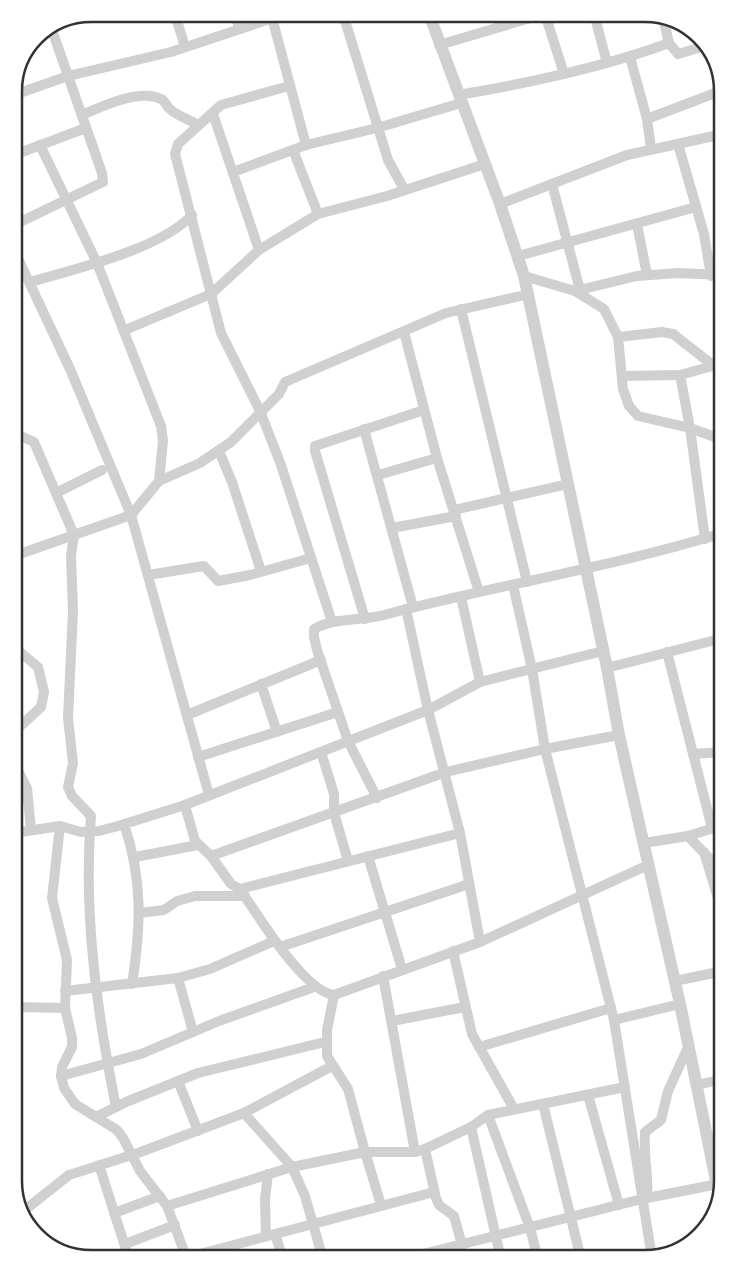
<svg xmlns="http://www.w3.org/2000/svg" width="737" height="1273" viewBox="0 0 737 1273" font-family="'DejaVu Sans',sans-serif">
<style>
.lines{fill:none;stroke-linecap:round;stroke-linejoin:round}
.minor{stroke:#d0d0d0;stroke-width:10}
.tertiary{stroke:#d0d0d0;stroke-width:12}
.rim{fill:none;stroke:#333;stroke-width:2.5}
</style>
<rect width="100%" height="100%" fill="#fff"/>
<g class="lines">
<g class="minor">
<polyline points="175,14 185,47"/>
<polyline points="234,14 240,29"/>
<polyline points="271,14 306,145"/>
<polyline points="343,14 388,160 404,189"/>
<polyline points="545,14 564,74"/>
<polyline points="594,14 607,63"/>
<polyline points="663,18 669,43 678,54 705,46"/>
<polyline points="439,45 544,14"/>
<polyline points="630,57 647,119 651,149"/>
<polyline points="289,86 221,105 178,144 175,154 221,333 260,411 281,465 332,622"/>
<polyline points="14,95 68,76 171,52 273,18"/>
<path d="M 458,95 C 530,83 601,68 669,43"/>
<polyline points="213,114 259,250"/>
<path d="M 82,115 C 101,107 140,88 161,99 C 166,101 166,107 171,110 C 178,116 190,120 198,125"/>
<polyline points="647,119 723,90"/>
<polyline points="678,144 704,234 711,276"/>
<polyline points="40,145 97,263 161,426 163,441 159,481"/>
<polyline points="293,150 318,214"/>
<polyline points="14,155 86,128"/>
<polyline points="233,172 306,145 377,128 461,103"/>
<polyline points="552,184 580,290"/>
<polyline points="500,204 627,155 723,134"/>
<polyline points="637,224 647,275"/>
<polyline points="14,225 103,182 102,173 52,30"/>
<polyline points="14,250 70,369 131,515 209,795"/>
<polyline points="518,256 696,207"/>
<polyline points="524,276 575,291 604,309 618,337 623,389 629,406 638,416 690,428 723,440"/>
<path d="M 30,282 C 75,269 161,249 192,215"/>
<polyline points="575,291 637,276 678,273 723,275"/>
<polyline points="461,309 527,582"/>
<polyline points="125,330 211,294 259,250 318,214 387,196 485,164"/>
<polyline points="404,332 437,458 479,592"/>
<polyline points="618,337 662,332 673,334 714,366"/>
<polyline points="680,375 690,428 705,539"/>
<polyline points="623,376 680,375 723,363"/>
<polyline points="364,429 413,607"/>
<path d="M 14,433 L 34,442 L 74,535 L 71,556 L 73,611 L 68,718 L 73,763 L 68,787 L 72,796 L 91,816 C 83,913 97,1012 116,1107"/>
<polyline points="219,451 232,482 261,571"/>
<polyline points="378,475 437,458"/>
<polyline points="56,493 102,470"/>
<polyline points="454,510 568,484"/>
<polyline points="392,528 456,516"/>
<polyline points="14,556 131,515 159,481 200,463 231,442 279,394 285,382 446,313 529,294"/>
<polyline points="148,575 204,566 218,581 250,575 311,558"/>
<polyline points="513,585 532,669 545,749 614,1020 652,1258"/>
<polyline points="461,597 480,682"/>
<polyline points="406,609 428,710 460,833 480,942"/>
<polyline points="365,619 315,451 315,446 424,410"/>
<polyline points="667,652 712,828"/>
<polyline points="607,668 723,638"/>
<polyline points="261,684 277,732"/>
<polyline points="187,715 321,660"/>
<polyline points="14,732 41,707 44,692 38,667 14,647"/>
<polyline points="321,752 334,794 334,813 348,861"/>
<polyline points="693,754 723,752"/>
<polyline points="198,757 338,712"/>
<polyline points="14,763 27,788 31,830"/>
<path d="M 377,798 L 348,741 L 317,650 L 314,637 L 314,629 C 335,617 362,621 384,615 C 497,585 612,567 723,533"/>
<path d="M 185,805 L 195,841 L 211,856 L 231,884 L 240,889 C 257,914 304,992 334,995 L 480,942 L 648,865"/>
<path d="M 124,824 C 143,880 141,926 132,984"/>
<polyline points="60,826 52,898 67,960 65,1008 72,1038 72,1047 62,1067 61,1076 64,1088 75,1104 117,1130 123,1138 140,1171 167,1206 187,1259"/>
<polyline points="14,833 60,826 81,832 99,831 118,826 185,805 428,710 480,682 603,651"/>
<polyline points="688,836 723,873"/>
<polyline points="644,843 688,836 723,825"/>
<polyline points="704,852 723,915"/>
<polyline points="211,856 446,772 545,749 619,735"/>
<polyline points="368,856 402,969"/>
<polyline points="135,857 198,845"/>
<polyline points="240,889 460,833"/>
<polyline points="139,913 164,910 177,901 195,896 245,896"/>
<polyline points="280,947 469,884"/>
<polyline points="453,951 472,1034 514,1109"/>
<polyline points="383,976 415,1152"/>
<polyline points="178,978 193,1032"/>
<polyline points="675,981 723,971"/>
<polyline points="65,991 178,978 210,969 274,941"/>
<polyline points="334,995 327,1030 327,1056 348,1089 365,1152 415,1152 425,1149 471,1127 488,1115 625,1087"/>
<polyline points="14,1007 65,1008"/>
<polyline points="614,1020 680,1004"/>
<polyline points="392,1021 465,1007"/>
<polyline points="479,1047 611,1008"/>
<polyline points="61,1076 141,1054 219,1021 314,987"/>
<polyline points="178,1081 198,1131"/>
<polyline points="697,1085 723,1079"/>
<polyline points="588,1095 619,1205"/>
<polyline points="543,1104 581,1259"/>
<polyline points="244,1113 292,1167 305,1196 323,1259"/>
<polyline points="488,1115 530,1228 538,1259"/>
<polyline points="96,1117 126,1102 198,1073 325,1042"/>
<polyline points="471,1127 501,1259"/>
<polyline points="425,1149 436,1198 439,1205 454,1216 462,1245"/>
<polyline points="99,1165 129,1259"/>
<path d="M 647,1198 C 649,1176 643,1155 645,1132 L 661,1120 L 668,1091 L 689,1045"/>
<polyline points="167,1206 292,1167 365,1152 381,1205"/>
<polyline points="21,1213 69,1175 138,1153 244,1113 332,1066"/>
<polyline points="114,1213 160,1196"/>
<polyline points="275,1234 283,1259"/>
<polyline points="266,1236 265,1199 268,1174"/>
<polyline points="125,1244 175,1225"/>
<polyline points="181,1259 434,1192"/>
<polyline points="403,1259 642,1199 723,1183"/>
</g>
<polyline class="tertiary" points="429,14 500,204 524,276 607,668 619,735 680,1004 719,1195"/>
</g>
<path d="M0 0H737V1273H0ZM91 22H645A69 69 0 0 1 714 91V1181A69 69 0 0 1 645 1250H91A69 69 0 0 1 22 1181V91A69 69 0 0 1 91 22Z" fill="#fff" fill-rule="evenodd"/>
<path class="rim" d="M91 22H645A69 69 0 0 1 714 91V1181A69 69 0 0 1 645 1250H91A69 69 0 0 1 22 1181V91A69 69 0 0 1 91 22Z"/>
</svg>
